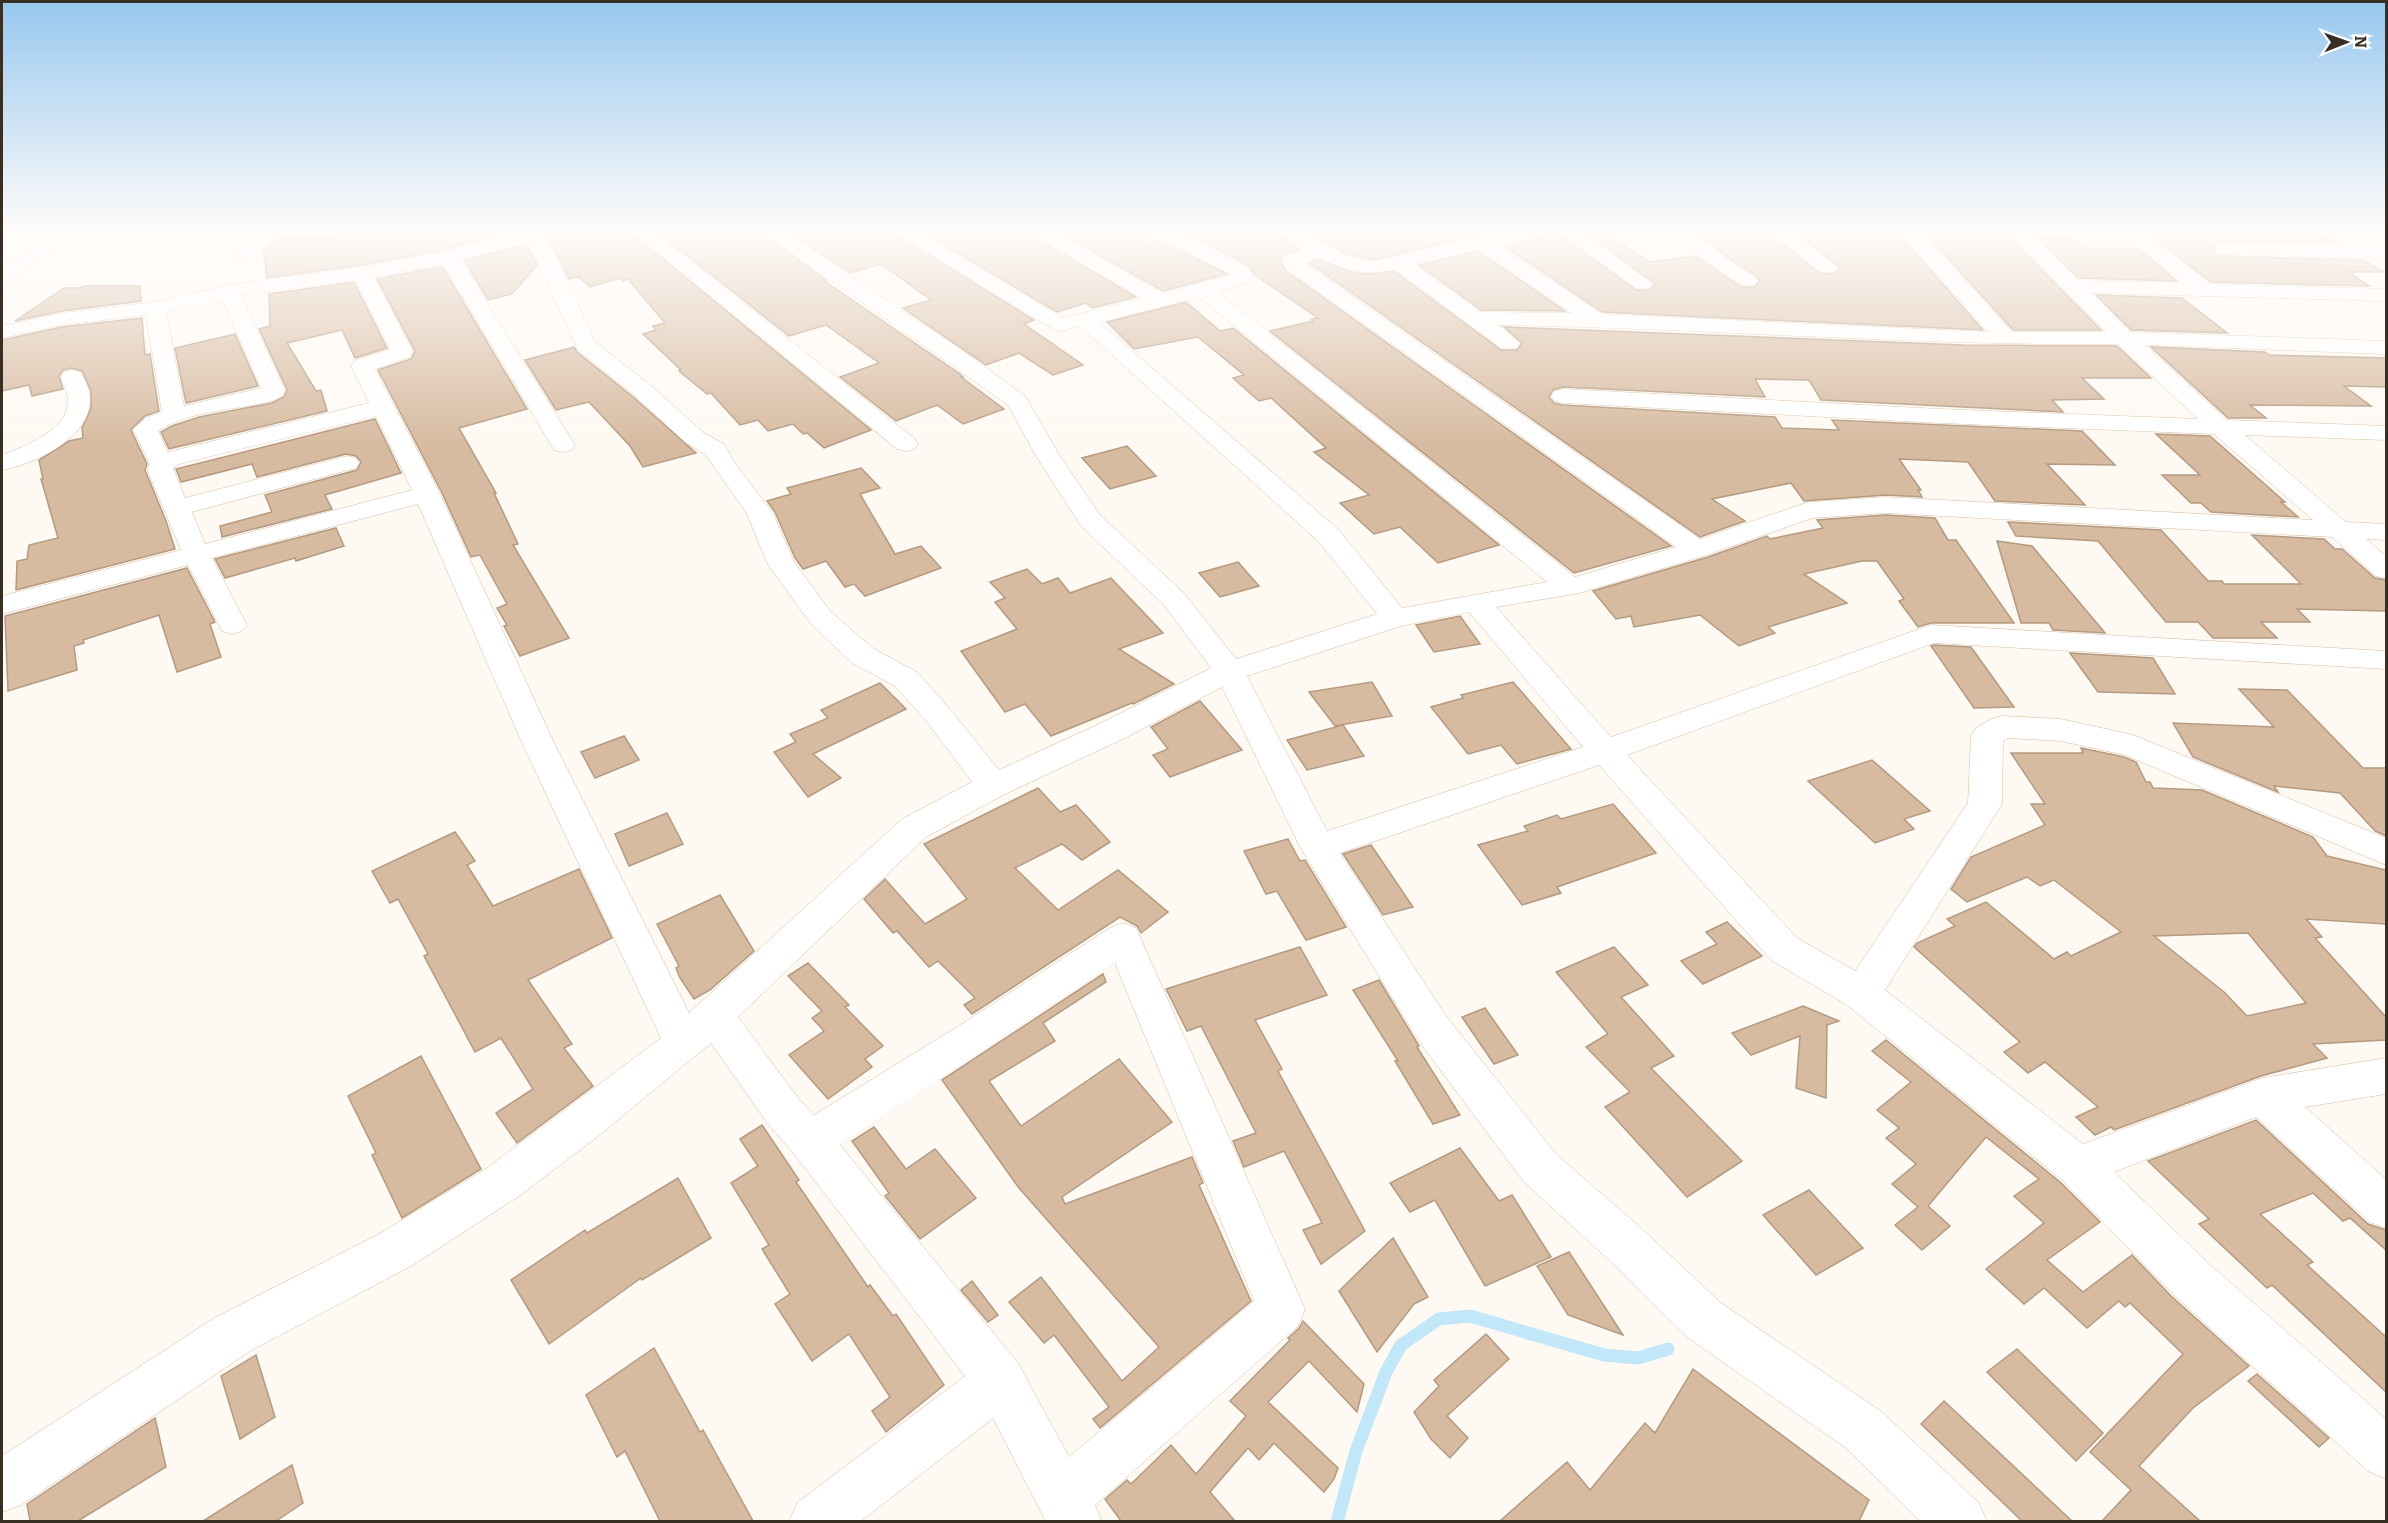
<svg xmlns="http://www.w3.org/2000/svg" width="2388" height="1523" viewBox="0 0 2388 1523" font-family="Bitter,serif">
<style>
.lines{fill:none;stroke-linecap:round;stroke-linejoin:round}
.stream{stroke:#c1e7f9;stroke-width:13}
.building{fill:#d7bba1;stroke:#b49a80;stroke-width:1.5;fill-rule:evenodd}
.minor-casing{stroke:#d6bda1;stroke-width:1}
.minor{fill:#fff;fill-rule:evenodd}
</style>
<rect width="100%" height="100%" fill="#fef9f3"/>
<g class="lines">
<polyline class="stream" points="1337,1522 1356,1451 1386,1372 1401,1345 1439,1319 1470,1316 1604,1355 1638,1358 1668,1349"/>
</g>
<g class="building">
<polygon points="340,231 510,231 447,249 362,265 267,278 263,250 278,237 334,237"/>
<polygon points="554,231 629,231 871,430 824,448 807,433 803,434 793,424 768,431 758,420 740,425 711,393 707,394 679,371 681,370 643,334 656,330 653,326 665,323 628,279 623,281 621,278 590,287 578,277 569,279 547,237"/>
<polygon points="656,231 759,231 826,280 823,280 960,374 963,377 961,377 1004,409 963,424 937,405 896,421 840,377 879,363 826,325 789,336"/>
<polygon points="788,231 890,231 1034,320 1024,324 1083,365 1053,375 1019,353 986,365 903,308 931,300 881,264 850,273"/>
<polygon points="920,231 1024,231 1136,297 1092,308 1086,303 1057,312"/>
<polygon points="1056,231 1146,231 1147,244 1159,240 1227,274 1163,291"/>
<polygon points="1275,231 1299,249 1284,255 1280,260 1285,270 1671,546 1574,573 1270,331 1313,321 1311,319 1318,318 1255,275 1248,265 1183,232"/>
<polygon points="1307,231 1496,231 1374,260 1347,254"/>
<polygon points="1549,231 1555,231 1636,290 1650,290 1655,284 1584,231 1600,231 1650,262 1696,256 1741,287 1755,287 1760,280 1691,231 1766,231 1821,274 1835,274 1840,268 1794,231 1899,234 1983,330 1602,312 1504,246 1545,237"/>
<polygon points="1923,231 2002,231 2009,236 2101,330 2013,330"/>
<polygon points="2150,231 2318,232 2336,243 2225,242 2217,244 2213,250 2218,256 2363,260 2384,272 2349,272 2369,286 2211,282 2147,233 2151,233"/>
<polygon points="2036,236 2072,237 2084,248 2138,248 2177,281 2078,278"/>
<polygon points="527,244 537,265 512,294 488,300 464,260"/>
<polygon points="1478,251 1565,311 1481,310 1419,265"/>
<polygon points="1318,259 1355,273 1374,274 1394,271 1501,350 1517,350 1522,343 1504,327 1963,345 2117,346 2151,378 2082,378 2104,399 2052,400 2063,412 1821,400 1809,380 1755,379 1765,397 1563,387 1553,390 1549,397 1554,403 1562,405 1775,417 1782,428 1839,430 1832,420 2082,431 2115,465 2047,464 2085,505 1995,501 1968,462 1899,459 1921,490 1918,490 1922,497 1886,495 1804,501 1791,483 1712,499 1745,521 1700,537 1309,263"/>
<polygon points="442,266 527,409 459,428 496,493 494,493 518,544 513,545 569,638 520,656 504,626 507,625 497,608 507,604 480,555 471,557 442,493 378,370 411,359 415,351 377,279"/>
<polygon points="354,282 387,348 355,358 342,330 287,343 316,391 321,390 327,411 169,449 161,432 172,426 199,417 272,403 284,397 287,390 259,329 270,326 269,294"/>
<polygon points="84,286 140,286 141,301 62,311 15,321 64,288 80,288"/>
<polygon points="2096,295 2182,298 2227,333 2131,330"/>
<polygon points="1186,302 1220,331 1233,328 1499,545 1438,563 1400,527 1374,534 1340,503 1369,495 1314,452 1326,448 1271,398 1259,401 1233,378 1244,375 1198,337 1134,349 1107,322"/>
<polygon points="142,318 145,355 150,354 159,411 145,416 131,430 147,464 145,470 166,521 175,549 16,590 17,561 27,559 29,545 58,538 41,479 43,479 39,460 69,441 83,438 82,428 91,408 91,391 82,371 71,368 63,370 59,376 63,389 32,396 29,385 2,391 2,340 62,327"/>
<polygon points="235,334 258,386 186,403 175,348"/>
<polygon points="574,347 577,352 632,396 696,453 643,467 630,446 589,402 556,410 525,360"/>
<polygon points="2151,347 2265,352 2269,355 2386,358 2386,387 2344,386 2371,406 2250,405 2266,418 2228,418"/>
<polygon points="375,419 401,473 325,495 332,509 222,537 220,526 272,512 265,495 357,470 361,462 356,456 346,454 257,477 252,464 181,482 176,469"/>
<polygon points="2156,434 2210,436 2285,502 2281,502 2298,517 2211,512 2201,503 2191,503 2162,475 2200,475"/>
<polygon points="1127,446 1156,476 1110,489 1082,458"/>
<polygon points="861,468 880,488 860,494 895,554 921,546 941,568 865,596 854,584 845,587 826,561 803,569 795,558 775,512 767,501 791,494 787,488"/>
<polygon points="1886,515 1935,518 1948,540 1956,540 2014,623 1931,623 1918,627 1899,601 1904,599 1877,561 1862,561 1804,574 1847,603 1768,627 1775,633 1739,646 1700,615 1634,627 1631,616 1616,619 1593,591 1708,557 1767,536 1770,539 1823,528 1817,520"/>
<polygon points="2008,522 2161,530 2208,581 2222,581 2224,584 2301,584 2252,535 2324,539 2335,549 2342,549 2375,578 2386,580 2386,611 2297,609 2310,622 2261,622 2277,638 2213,638 2198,622 2166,622 2098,541 2016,536"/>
<polygon points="336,528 344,546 296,561 295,558 225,578 215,559"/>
<polygon points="1997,541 2032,546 2105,633 2053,630 2049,623 2021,623"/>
<polygon points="1238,562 1259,586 1220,597 1199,573"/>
<polygon points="187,568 215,622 210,624 221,657 177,672 159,615 83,640 84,643 74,646 77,670 8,691 5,616"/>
<polygon points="1027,569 1042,584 1058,578 1070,593 1111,578 1163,633 1119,649 1174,684 1133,704 1132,703 1051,736 1025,704 1005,712 961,651 1017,629 995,602 1005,598 990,582"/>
<polygon points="1460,616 1480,644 1434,652 1416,625"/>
<polygon points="1934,645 1971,647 2014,707 1974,708 1931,646"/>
<polygon points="2070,653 2153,658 2175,694 2098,692"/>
<polygon points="1372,682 1392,716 1335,726 1309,692"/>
<polygon points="1513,682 1571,749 1517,764 1501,745 1468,754 1431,707 1463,698 1461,695"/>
<polygon points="880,683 906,709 813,754 841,778 808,797 774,752 796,742 790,734 828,718 821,710"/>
<polygon points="2239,689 2287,690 2363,768 2386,768 2386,836 2375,831 2340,793 2274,786 2278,792 2193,757 2173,723 2274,727"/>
<polygon points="1200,701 1242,750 1170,777 1153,755 1168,749 1151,727"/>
<polygon points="1343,725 1364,756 1307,770 1287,740"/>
<polygon points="624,736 639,760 595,778 581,752"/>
<path d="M 2081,748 L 2124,757 L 2136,762 L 2146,782 L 2150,782 L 2153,788 L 2202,790 L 2313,837 L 2327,856 L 2386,870 L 2386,924 L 2306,919 L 2322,937 L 2315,938 L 2386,1017 L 2386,1040 L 2313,1044 L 2327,1058 L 2261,1076 L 2114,1130 L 2111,1127 L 2095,1135 L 2076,1117 L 2098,1107 L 2045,1062 L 2028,1073 L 2004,1052 L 2020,1042 L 1914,947 L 1917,943 L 1955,926 L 1947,919 L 1986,902 L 2054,959 L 2067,952 L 2071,956 L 2121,932 L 2054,880 L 2040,886 L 2027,877 L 1967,902 L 1951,889 L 1971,857 L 2045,825 L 2031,804 L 2045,804 L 2011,753 L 2083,753 ZM 2248,933 L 2306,1003 L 2247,1016 L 2224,992 L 2154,936 Z"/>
<polygon points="1872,760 1930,811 1904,819 1914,829 1875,843 1808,781"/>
<polygon points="1038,788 1060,812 1076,805 1110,842 1082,860 1062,844 1015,868 1058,910 1118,870 1168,912 1141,933 1137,926 1120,917 972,1014 964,1005 975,998 938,961 929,967 897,931 893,933 864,899 885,879 925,924 967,899 924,844"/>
<polygon points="1613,804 1656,853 1557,887 1561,893 1522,905 1478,845 1528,831 1524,826 1557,815 1561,819"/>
<polygon points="667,813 683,844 629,866 615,834"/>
<polygon points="455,832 475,861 467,865 493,906 579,869 612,938 528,980 572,1044 564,1048 593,1086 517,1143 496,1113 533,1089 501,1038 475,1052 424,956 428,954 398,899 390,903 372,871"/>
<polygon points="1288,839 1300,861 1305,860 1346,927 1306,940 1277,891 1266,894 1244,851"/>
<polygon points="1371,845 1413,907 1383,915 1343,854"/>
<polygon points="720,895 754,951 710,990 694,999 680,978 676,968 679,966 657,924"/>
<polygon points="1727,922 1762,956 1703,984 1681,961 1717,944 1706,932"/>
<polygon points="1300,947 1327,995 1255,1020 1282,1069 1278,1071 1365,1231 1321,1264 1303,1230 1322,1223 1284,1151 1244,1167 1233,1141 1256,1133 1201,1026 1187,1031 1166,989"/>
<polygon points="1614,947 1648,985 1621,997 1674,1056 1651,1068 1742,1161 1687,1197 1605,1107 1630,1092 1586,1047 1608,1034 1556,972"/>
<polygon points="808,963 849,1005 845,1007 883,1046 865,1059 872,1067 828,1099 789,1055 824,1031 812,1018 822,1011 788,976"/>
<polygon points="1103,974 1106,982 1043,1023 1055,1041 989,1081 1021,1126 1119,1059 1172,1122 1062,1197 1065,1204 1192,1157 1203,1183 1199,1185 1251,1301 1100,1428 1093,1419 1109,1407 1054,1335 1044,1343 1009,1302 1041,1277 1122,1381 1159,1347 1019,1188 942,1080"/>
<polygon points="1379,980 1419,1046 1417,1047 1460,1115 1433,1124 1395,1061 1398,1061 1353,990"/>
<polygon points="1803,1006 1839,1021 1827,1025 1826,1098 1796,1088 1800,1036 1751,1055 1732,1033"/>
<polygon points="1485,1008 1518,1055 1494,1064 1462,1017"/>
<polygon points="1886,1040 2060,1182 2100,1222 2047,1260 2083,1292 2132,1255 2171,1296 2249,1366 2193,1408 2139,1466 2200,1521 2102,1521 2131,1490 2090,1452 2183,1354 2130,1303 2125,1307 2119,1301 2087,1328 2044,1288 2024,1304 1986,1269 2044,1223 2014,1196 2039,1179 1986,1137 1928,1206 1950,1226 1922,1250 1895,1225 1918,1207 1892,1184 1916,1164 1886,1138 1899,1128 1877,1110 1911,1082 1872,1051"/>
<polygon points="421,1056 481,1169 402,1218 372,1155 376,1153 348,1096"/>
<polygon points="2256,1120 2368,1224 2386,1230 2386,1250 2350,1218 2343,1221 2313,1193 2260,1214 2313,1262 2307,1265 2386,1337 2386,1392 2272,1285 2267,1288 2199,1224 2209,1219 2148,1161"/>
<polygon points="762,1125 799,1180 796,1182 868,1287 870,1285 893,1316 896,1314 944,1385 886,1432 872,1411 890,1397 849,1334 812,1361 775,1304 790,1294 762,1249 769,1245 731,1183 758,1166 740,1139"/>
<polygon points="874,1127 906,1169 935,1149 976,1198 920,1239 885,1196 889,1193 852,1141"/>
<polygon points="1460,1148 1499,1201 1512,1195 1551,1257 1485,1286 1435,1200 1410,1212 1390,1183"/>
<polygon points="678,1178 711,1238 642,1280 641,1278 549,1344 511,1280 585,1230 587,1233"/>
<polygon points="1809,1190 1863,1248 1816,1275 1763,1215"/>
<polygon points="1393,1238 1428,1297 1414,1304 1377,1352 1339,1291"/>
<polygon points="1569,1252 1623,1335 1568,1315 1537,1266"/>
<polygon points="972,1281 998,1315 988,1322 961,1290"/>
<polygon points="1303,1321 1364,1384 1357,1412 1309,1361 1268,1402 1338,1468 1334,1479 1324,1492 1274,1443 1259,1460 1248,1448 1210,1492 1235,1521 1121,1521 1105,1499 1127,1480 1131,1484 1171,1445 1196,1474 1246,1416 1230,1401 1290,1340 1288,1338 1299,1328"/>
<polygon points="1486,1334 1509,1359 1447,1416 1468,1438 1450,1458 1431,1439 1414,1412 1439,1386 1434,1380"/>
<polygon points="654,1348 700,1432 703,1430 753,1521 660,1521 625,1451 617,1457 586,1395"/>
<polygon points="2017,1349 2103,1433 2076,1461 1987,1372"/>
<polygon points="256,1355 275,1417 240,1439 221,1376"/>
<polygon points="1693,1369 1869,1500 1859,1521 1500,1521 1567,1462 1590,1490 1645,1423 1655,1433"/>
<polygon points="2257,1374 2329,1438 2319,1447 2248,1381"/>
<polygon points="1944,1401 2072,1521 2022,1521 1921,1424"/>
<polygon points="155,1418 166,1467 78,1521 30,1521 27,1504"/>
<polygon points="292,1465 303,1503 276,1521 203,1521"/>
</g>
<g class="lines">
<defs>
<g id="minor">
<polygon points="61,231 84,231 9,280 2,282 2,268"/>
<polygon points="260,231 281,231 249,259 235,259 232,255 235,251"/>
<path d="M 520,231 L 552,231 L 544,236 L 552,247 L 595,342 L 649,384 L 704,433 L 724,444 L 736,465 L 773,513 L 794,562 L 831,612 L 874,649 L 917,672 L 949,708 L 999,770 L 1101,723 L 1211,668 L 1163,604 L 1081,526 L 1036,456 L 1008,405 L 761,231 L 783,231 L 956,346 L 1025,396 L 1060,456 L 1100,515 L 1183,592 L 1236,659 L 1377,614 L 1319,542 L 1080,326 L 1060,331 L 1053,329 L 892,231 L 915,231 L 1063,318 L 1142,298 L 1026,231 L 1050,231 L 1163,293 L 1233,275 L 1154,235 L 1152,231 L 1176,231 L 1247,267 L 1253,275 L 1248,283 L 1218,292 L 1575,577 L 1676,547 L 1286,268 L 1282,261 L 1285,257 L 1304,249 L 1277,231 L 1301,231 L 1346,256 L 1374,262 L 1508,231 L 1547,231 L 1545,235 L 1498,245 L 1601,314 L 1988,332 L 1899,231 L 1919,231 L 2012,332 L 2106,332 L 2008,231 L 2028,231 L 2077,280 L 2184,283 L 2120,231 L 2141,231 L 2210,284 L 2386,289 L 2386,301 L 2090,293 L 2130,332 L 2386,341 L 2386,354 L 2145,345 L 2227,420 L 2386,426 L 2386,440 L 2245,435 L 2346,522 L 2386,524 L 2386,540 L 2366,539 L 2386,556 L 2386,578 L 2376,576 L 2332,537 L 1886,513 L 1812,518 L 1707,555 L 1580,593 L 1496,607 L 1611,737 L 1931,625 L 2386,651 L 2386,669 L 1934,643 L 1627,755 L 1797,938 L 1855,971 L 1968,803 L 1971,736 L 1976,728 L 1991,719 L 2002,716 L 2061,719 L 2133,735 L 2386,838 L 2386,865 L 2125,755 L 2061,741 L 2008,738 L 2003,741 L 2002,804 L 1885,990 L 2083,1144 L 2262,1078 L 2386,1058 L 2386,1094 L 2305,1107 L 2386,1179 L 2386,1228 L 2370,1222 L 2256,1117 L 2114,1172 L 2207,1262 L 2386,1419 L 2386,1479 L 2368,1471 L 2173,1294 L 2062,1180 L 1847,1005 L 1771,960 L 1599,765 L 1340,853 L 1446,1016 L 1556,1154 L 1641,1228 L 1721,1303 L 1882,1412 L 1979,1503 L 1987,1522 L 1921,1522 L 1846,1448 L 1687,1337 L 1609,1260 L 1524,1182 L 1418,1040 L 1300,847 L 1222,687 L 1123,739 L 1005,794 L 926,837 L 738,1017 L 798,1098 L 814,1115 L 957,1027 L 1110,928 L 1123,923 L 1136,928 L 1305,1309 L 1298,1326 L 1095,1505 L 1102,1522 L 1046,1522 L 993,1418 L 860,1522 L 789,1522 L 797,1503 L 965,1376 L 795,1155 L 768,1124 L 711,1043 L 597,1137 L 519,1196 L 413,1265 L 250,1351 L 21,1505 L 2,1512 L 2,1456 L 216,1317 L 381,1233 L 487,1168 L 661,1038 L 523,745 L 418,504 L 212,558 L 247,625 L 242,631 L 232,634 L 222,631 L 188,565 L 2,614 L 2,596 L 181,550 L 147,469 L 150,464 L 133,429 L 146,418 L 162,412 L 146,315 L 62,325 L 2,338 L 2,326 L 62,313 L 155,302 L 229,285 L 362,267 L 448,251 ZM 528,241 L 578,350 L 633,394 L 686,443 L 705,454 L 747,514 L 767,563 L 811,624 L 852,663 L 895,686 L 927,722 L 972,782 L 902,819 L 689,1013 L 555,745 L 440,494 L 375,369 L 410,357 L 413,352 L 374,277 L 443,263 L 551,445 L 554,450 L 563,452 L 572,450 L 575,445 L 460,259 ZM 1478,249 L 1572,313 L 1480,312 L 1414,264 ZM 1318,257 C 1346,272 1365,276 1395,269 L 1501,348 L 1509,349 L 1517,348 L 1520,343 L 1498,325 C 1705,328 1911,346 2118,344 L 2198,419 L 1940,409 L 1563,389 L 1555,391 L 1551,396 L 1555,401 L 1563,403 L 1940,423 L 2214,434 L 2313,520 L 1886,497 L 1809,502 L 1700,539 L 1304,263 ZM 355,280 L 390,349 L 354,361 L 351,366 L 369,403 L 168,452 L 158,431 C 190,410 236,410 272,401 L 282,396 L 285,391 L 241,295 ZM 1199,297 L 1547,582 L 1402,608 L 1339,530 L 1099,322 ZM 222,299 L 261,388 L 184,406 L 166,312 ZM 376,416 L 412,490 L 205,544 L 192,512 L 356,468 L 359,463 L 356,458 L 347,456 L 185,498 L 173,468 L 179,464 ZM 1469,612 L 1583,747 L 1327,831 L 1247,676 L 1401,626 ZM 1115,963 L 1254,1301 L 1069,1457 L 1018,1363 L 840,1145 Z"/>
<polygon points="631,231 652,231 915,439 918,444 915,449 906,451 897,449"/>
<polygon points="1557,231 1579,231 1653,284 1650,288 1636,288"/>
<polygon points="1664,231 1686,231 1755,277 1758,281 1755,285 1741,285"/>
<polygon points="1768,231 1790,231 1838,268 1835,272 1821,272"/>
<polygon points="2225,244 2386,246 2386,258 2218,254 2215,250 2218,246"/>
<path d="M 72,370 L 80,372 C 116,424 45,462 2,470 L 2,455 C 25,446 69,430 68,400 C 68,392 63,384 61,377 L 64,372 Z"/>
</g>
</defs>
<use href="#minor" class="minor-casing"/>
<use href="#minor" class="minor"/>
</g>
<linearGradient id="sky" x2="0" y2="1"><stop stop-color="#98c8ef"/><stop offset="0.52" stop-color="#fffcfa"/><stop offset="1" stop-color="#fffcfa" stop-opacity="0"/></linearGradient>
<rect width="2388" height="445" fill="url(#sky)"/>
<rect width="2388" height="1523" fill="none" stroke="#382e23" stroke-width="6"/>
<g transform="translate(2346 42) rotate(89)" stroke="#ffffff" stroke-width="4.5" paint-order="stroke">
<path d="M0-4.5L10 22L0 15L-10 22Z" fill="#382e23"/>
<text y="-9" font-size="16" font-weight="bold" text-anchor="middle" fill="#382e23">N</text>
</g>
</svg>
